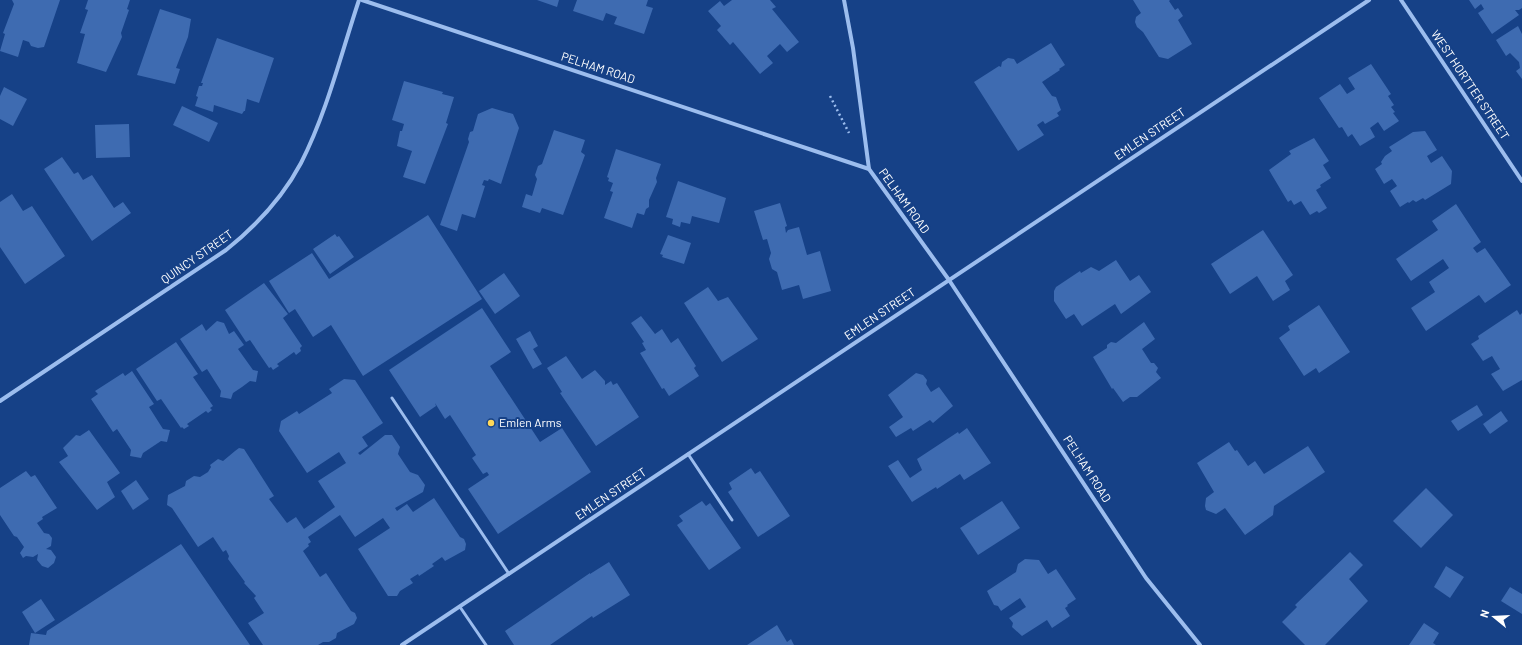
<svg xmlns="http://www.w3.org/2000/svg" width="1522" height="645" viewBox="0 0 1522 645" font-family="Barlow,sans-serif">
<style>
.building{fill:#3e6bb1}
.lines{fill:none;stroke-linecap:round;stroke-linejoin:round}
.path{stroke:#9cbdee;stroke-width:2.5;stroke-dasharray:2 3;stroke-linecap:butt}
.service{stroke:#9cbdee;stroke-width:3}
.minor{stroke:#9cbdee;stroke-width:4}
.poi-dot{fill:#ffd859;stroke:#164187;stroke-width:1.5}
.labels{text-anchor:middle;stroke-width:4;stroke-linejoin:round;paint-order:stroke}
.street-label{font-size:12px;fill:#fff;stroke:#164187}
.poi-label{font-size:12px;fill:#fff;stroke:#164187;text-anchor:start}
</style>
<rect width="100%" height="100%" fill="#164187"/>
<g class="building">
<polygon points="12,0 60,0 44,47 38,48 31,46 29,42 23,40 18,57 0,51 5,34 3,33 14,4"/>
<polygon points="88,0 130,0 127,9 129,10 121,33 122,37 106,72 77,63 85,34 80,33 88,10 85,9"/>
<polygon points="537,0 559,0 557,7"/>
<polygon points="577,0 648,0 646,6 653,8 644,34 614,24 617,17 606,13 603,21 573,11"/>
<polygon points="732,0 770,0 776,7 772,9 799,42 787,52 780,44 767,56 773,63 760,74 733,42 730,45 717,30 721,26 708,11 720,1 724,6"/>
<polygon points="1133,0 1170,0 1169,1 1175,10 1178,8 1183,16 1178,20 1192,44 1168,59 1159,57 1143,32 1137,27 1135,22 1136,17 1141,13"/>
<polygon points="1469,0 1522,0 1522,8 1519,10 1515,10 1519,15 1492,34 1478,13 1484,9 1481,4 1475,9"/>
<polygon points="160,9 191,19 188,37 176,68 180,69 175,84 137,75"/>
<polygon points="1518,26 1522,34 1522,79 1516,71 1520,68 1519,62 1510,53 1506,56 1496,40"/>
<polygon points="217,38 274,58 259,103 247,99 245,111 244,111 242,114 214,105 213,112 195,106 198,97 196,96 199,86 202,86 203,83 201,83"/>
<polygon points="1051,43 1065,65 1059,69 1060,70 1042,82 1052,96 1056,97 1061,110 1057,113 1059,116 1045,124 1043,121 1037,125 1044,135 1018,151 974,82 999,66 1001,67 1002,62 1008,58 1014,59 1017,64"/>
<polygon points="1371,64 1391,94 1388,96 1394,105 1391,107 1395,112 1393,113 1399,121 1384,131 1378,122 1370,128 1375,137 1360,146 1352,134 1348,137 1342,127 1339,128 1319,98 1340,84 1347,94 1355,89 1348,78"/>
<polygon points="404,81 443,92 442,94 454,97 446,123 448,124 425,184 403,177 412,151 397,146 400,131 402,131 404,124 392,120"/>
<polygon points="4,87 27,99 13,126 0,119 0,96"/>
<polygon points="182,106 218,123 209,142 173,125"/>
<polygon points="492,108 513,114 519,128 501,184 489,179 488,181 484,180 482,185 485,186 475,218 462,214 457,231 440,225 469,142 468,139 470,132 473,131 478,114"/>
<polygon points="129,124 130,157 96,158 95,125"/>
<polygon points="554,130 585,140 581,152 585,155 563,215 542,208 540,213 522,207 526,194 532,196 537,179 535,175 538,166 542,164"/>
<polygon points="1425,131 1437,150 1427,156 1431,163 1442,156 1452,171 1451,184 1425,200 1423,198 1416,202 1413,200 1409,203 1408,202 1400,207 1390,191 1397,186 1395,183 1392,179 1384,184 1375,169 1382,164 1381,162 1385,156 1392,151 1389,147 1413,132"/>
<polygon points="1314,138 1329,161 1323,165 1331,178 1320,185 1321,187 1316,190 1327,208 1319,213 1317,211 1310,215 1301,201 1294,205 1291,200 1288,202 1269,170 1291,154 1289,151"/>
<polygon points="616,149 661,164 656,178 657,182 649,200 649,207 646,209 644,215 637,213 632,228 604,218 613,192 610,191 613,183 608,181 609,178 607,177"/>
<polygon points="62,157 74,174 78,172 83,180 92,175 114,208 123,202 131,213 92,241 44,169"/>
<polygon points="678,181 726,198 719,223 692,216 690,224 681,222 680,227 672,224 673,219 666,217"/>
<polygon points="12,194 23,211 32,206 65,256 25,284 0,247 0,202"/>
<polygon points="780,203 787,226 785,227 786,233 788,230 799,227 807,255 820,251 831,291 803,299 799,285 782,290 777,272 772,269 769,259 771,253 767,239 763,240 754,211"/>
<polygon points="1456,204 1481,242 1473,248 1477,253 1485,248 1511,285 1485,303 1479,295 1426,331 1411,308 1435,292 1429,282 1449,268 1443,259 1411,281 1396,259 1438,230 1432,221"/>
<polygon points="428,215 482,299 363,376 331,325 313,337 295,309 289,313 269,281 312,253 329,279"/>
<polygon points="1263,230 1293,275 1285,281 1290,290 1273,301 1257,276 1230,294 1211,264"/>
<polygon points="335,234 337,237 339,236 354,257 330,274 313,249"/>
<polygon points="668,235 691,243 684,264 662,257 663,255 660,254"/>
<polygon points="1116,260 1130,281 1139,275 1151,292 1121,314 1115,304 1082,326 1074,314 1066,319 1054,301 1054,291 1056,287 1080,271 1081,273 1091,267 1099,271"/>
<polygon points="504,273 520,296 495,314 479,291"/>
<polygon points="264,283 288,314 283,318 302,346 300,348 301,351 296,355 294,352 287,357 277,364 279,366 273,370 271,367 269,368 250,340 246,342 225,310"/>
<polygon points="708,287 718,301 728,297 758,339 722,362 684,303"/>
<polygon points="1319,305 1350,352 1319,373 1316,368 1304,376 1279,338 1290,330 1288,326"/>
<polygon points="482,308 511,352 490,366 540,442 562,428 591,472 498,534 468,489 489,475 487,472 483,474 472,458 476,455 450,415 445,419 435,403 436,406 420,417 389,370"/>
<polygon points="1517,310 1520,315 1522,313 1522,380 1503,391 1491,374 1500,369 1495,361 1492,356 1483,361 1471,344 1479,339 1478,336"/>
<polygon points="641,316 655,334 662,329 671,343 678,338 696,366 694,368 699,376 669,396 664,388 662,389 640,353 646,350 642,343 644,342 631,323"/>
<polygon points="217,321 224,323 229,334 234,331 244,345 238,349 253,370 258,371 256,382 250,381 242,387 233,393 231,399 220,397 221,391 207,369 202,372 180,339 202,324 206,331"/>
<polygon points="1144,322 1155,339 1142,349 1151,363 1154,363 1158,368 1156,372 1161,378 1137,397 1130,397 1123,402 1113,388 1112,389 1093,357 1107,348 1107,345 1111,342 1116,343"/>
<polygon points="530,331 538,346 533,349 542,364 533,369 516,339"/>
<polygon points="176,342 198,374 193,377 213,406 210,408 212,410 208,413 206,411 187,424 189,426 184,429 182,427 181,428 161,399 157,401 136,369"/>
<polygon points="566,356 582,379 595,370 605,381 605,385 611,381 613,385 617,383 639,417 596,446 560,393 562,392 547,368"/>
<polygon points="132,371 154,404 149,407 163,429 170,430 167,442 161,441 143,453 141,458 130,456 131,450 117,429 113,432 91,399 98,394 95,391 123,373 125,376"/>
<polygon points="916,373 923,375 927,380 926,384 931,392 939,387 953,406 933,423 930,420 913,431 911,428 896,437 889,427 903,417 888,395"/>
<polygon points="344,379 355,380 383,423 362,437 368,446 358,453 360,455 385,435 392,435 400,447 398,454 410,472 418,475 425,485 423,492 395,508 397,511 407,504 413,512 434,498 460,537 464,539 466,544 465,550 445,561 442,557 432,564 434,566 419,576 418,574 410,579 413,583 400,591 397,596 388,596 358,549 390,528 383,518 355,537 340,515 308,537 311,542 308,544 309,546 303,551 320,577 326,573 351,611 355,613 357,618 354,624 337,633 336,638 329,642 323,642 318,645 263,645 248,623 264,613 254,598 256,596 244,583 245,582 228,559 229,556 226,550 223,552 213,537 198,547 172,508 167,505 168,495 185,486 186,481 194,476 200,477 208,472 211,467 210,465 218,459 223,461 235,451 239,448 244,449 274,496 269,499 287,523 296,517 304,529 335,507 318,481 346,463 339,452 307,473 279,431 281,421 297,411 299,414 332,393 329,389"/>
<polygon points="1477,405 1483,415 1458,431 1451,421"/>
<polygon points="1501,411 1508,421 1490,434 1483,424"/>
<polygon points="967,428 991,463 964,480 960,474 937,489 936,487 912,502 888,466 898,460 910,478 922,470 917,459 958,432 959,434"/>
<polygon points="89,430 120,473 107,482 115,497 97,510 59,462 68,456 63,448 76,435 80,436"/>
<polygon points="1229,442 1235,451 1237,450 1248,466 1255,461 1264,474 1308,446 1325,472 1274,506 1273,515 1245,535 1225,508 1216,514 1206,510 1205,506 1206,498 1214,492 1197,463"/>
<polygon points="751,468 755,474 760,471 790,516 758,537 728,492 732,489 729,483"/>
<polygon points="26,471 31,477 35,475 57,508 42,517 43,519 37,523 44,533 49,534 52,538 51,546 46,549 51,550 56,557 54,563 48,568 42,566 37,560 38,554 33,557 26,556 23,558 20,553 24,547 17,537 14,536 0,515 0,488"/>
<polygon points="136,480 149,499 133,510 121,491"/>
<polygon points="1426,488 1453,515 1421,548 1393,521"/>
<polygon points="702,501 706,506 710,503 741,548 709,570 677,525 683,521 679,516"/>
<polygon points="1002,501 1020,528 978,555 960,528"/>
<polygon points="181,544 250,645 29,645 31,633 46,635 47,631"/>
<polygon points="1350,552 1363,565 1349,579 1368,601 1325,645 1305,645 1282,622 1297,607 1295,605"/>
<polygon points="1025,559 1039,560 1048,574 1056,569 1076,599 1067,605 1068,606 1065,608 1070,616 1052,628 1047,620 1022,636 1012,627 1013,623 1009,618 1026,607 1020,598 1001,611 998,606 994,605 987,591 1016,572 1018,564"/>
<polygon points="609,562 630,595 593,618 592,616 550,645 514,645 505,631 590,573 590,574"/>
<polygon points="1446,566 1464,577 1450,598 1434,587"/>
<polygon points="1510,587 1522,594 1522,614 1501,601"/>
<polygon points="41,599 55,620 35,633 22,612"/>
<polygon points="1424,623 1439,633 1433,643 1436,645 1409,645"/>
<polygon points="777,625 787,642 791,639 794,645 747,645"/>
</g>
<g class="lines">
<polyline class="path" points="830,96 849,133"/>
<g class="service">
<polyline points="392,398 509,574"/>
<polyline points="688,454 732,520"/>
<polyline points="460,607 486,645"/>
</g>
<g class="minor">
<polyline points="362,0 869,169 949,280 1146,578 1200,645"/>
<polyline points="844,0 853,48 869,169"/>
<polyline points="1401,0 1522,181"/>
<path d="M 0,401 L 226,250 C 256,226 283,197 301,163 C 327,112 341,54 359,0"/>
<polyline points="402,645 1369,0"/>
</g>
</g>
<circle class="poi-dot" cx="491" cy="423" r="4"/>
<g class="labels">
<g class="street-label">
<text transform="translate(598 68) rotate(18)" y="4">PELHAM ROAD</text>
<text transform="translate(1470 85) rotate(56)" y="4">WEST HORTTER STREET</text>
<text transform="translate(1150 134) rotate(-34)" y="4">EMLEN STREET</text>
<text transform="translate(904 201) rotate(54)" y="4">PELHAM ROAD</text>
<text transform="translate(197 257) rotate(-35)" y="4">QUINCY STREET</text>
<text transform="translate(880 314) rotate(-34)" y="4">EMLEN STREET</text>
<text transform="translate(1087 469) rotate(57)" y="4">PELHAM ROAD</text>
<text transform="translate(611 494) rotate(-34)" y="4">EMLEN STREET</text>
</g>
<g class="poi-label">
<text x="499" y="427">Emlen Arms</text>
</g>
</g>
<g transform="translate(1494 617) rotate(288)" stroke="#164187" stroke-width="3" paint-order="stroke">
<path d="M0-3L7 15L0 10L-7 15Z" fill="#ffffff"/>
<text y="-6" font-size="11" font-weight="bold" text-anchor="middle" fill="#ffffff">N</text>
</g>
</svg>
